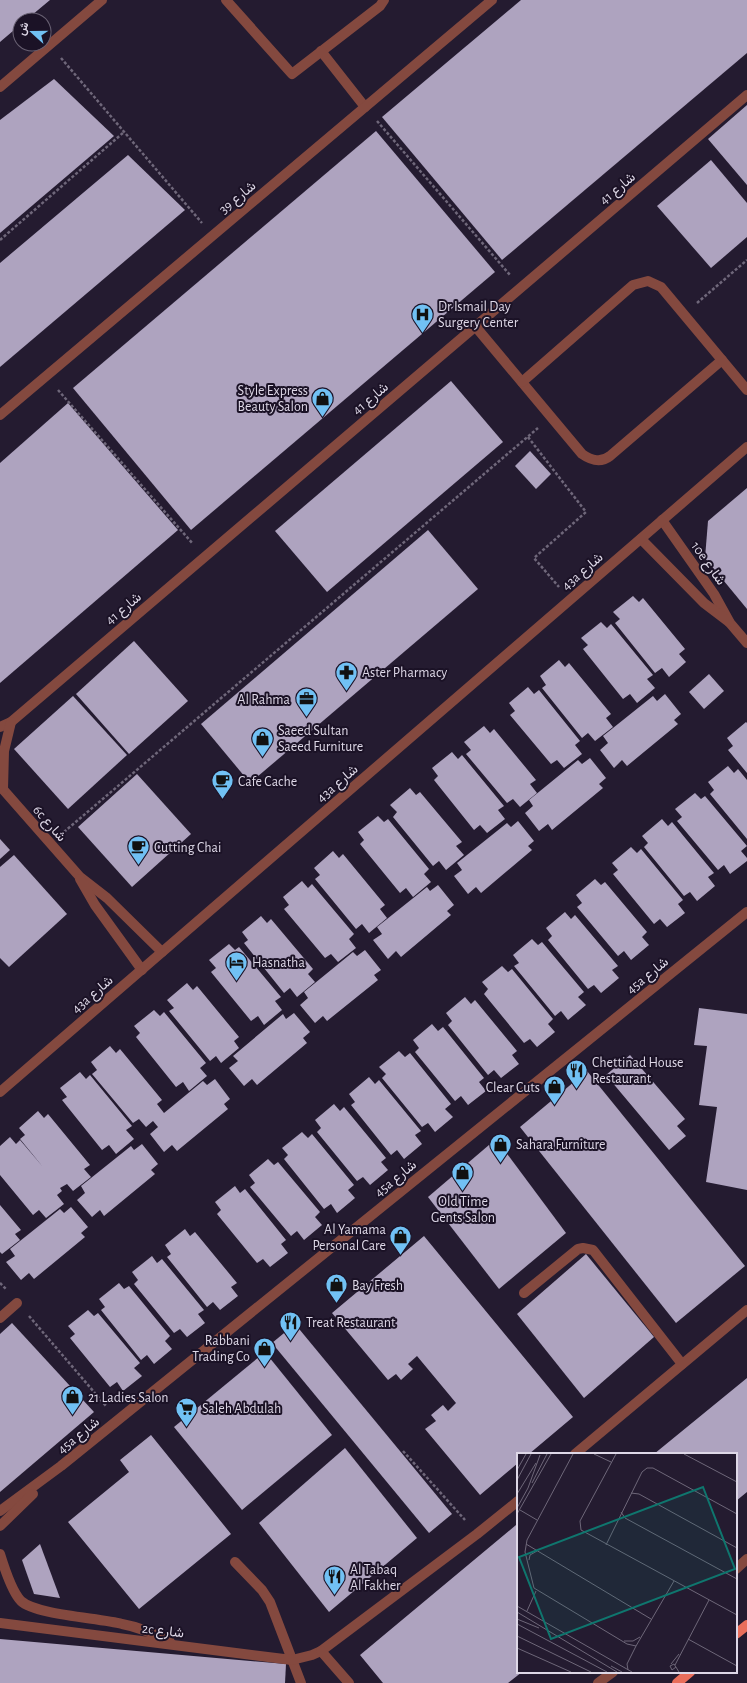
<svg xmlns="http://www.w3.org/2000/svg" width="747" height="1683" viewBox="0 0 747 1683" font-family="'Alegreya Sans',Vazirmatn,sans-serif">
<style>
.building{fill:#aea3bf}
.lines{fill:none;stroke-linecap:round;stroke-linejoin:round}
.path{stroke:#6f677a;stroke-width:2.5;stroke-dasharray:3 2;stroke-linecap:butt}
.service{stroke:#84493f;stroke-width:10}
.minor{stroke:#84493f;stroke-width:10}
.primary{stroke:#e96e5b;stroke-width:10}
.labels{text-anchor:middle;stroke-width:4;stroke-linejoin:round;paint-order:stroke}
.street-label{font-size:14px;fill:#ded8e7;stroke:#1b1226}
.poi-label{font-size:14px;fill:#ded8e7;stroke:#1b1226;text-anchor:start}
.inset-road{fill:none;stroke:#6e6779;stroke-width:1}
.view{fill:#0f766e;fill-opacity:0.15;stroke:#0f766e;stroke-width:2}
.inset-edge{fill:none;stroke:#ded8e7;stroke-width:2}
</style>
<rect width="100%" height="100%" fill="#241b30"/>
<g class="building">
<polygon points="0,0 50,0 26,20 20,20 20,25 0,42"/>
<polygon points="521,0 747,0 747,53 502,260 382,117"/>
<polygon points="54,79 114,136 0,233 0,120"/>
<polygon points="747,105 747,185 708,139"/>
<polygon points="376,131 495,272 191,530 73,388"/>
<polygon points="128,155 185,210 0,367 0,263"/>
<polygon points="711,160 747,203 747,237 711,268 657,206"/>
<polygon points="451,381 503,442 327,592 275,531"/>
<polygon points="68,403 178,530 0,683 0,463"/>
<polygon points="530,451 551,474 536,489 515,466"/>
<polygon points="747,488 747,609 705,558 708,521"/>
<polygon points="428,530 478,589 250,783 201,724"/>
<polygon points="633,596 639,602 643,598 685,649 679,654 686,662 669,677 662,668 655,673 615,623 620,619 613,612"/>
<polygon points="601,622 607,628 611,624 653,675 647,679 655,688 637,703 630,694 623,699 583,649 588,645 581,638"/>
<polygon points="134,641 188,701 129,754 76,694"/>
<polygon points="559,660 565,667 569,663 611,714 606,718 613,727 595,741 588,733 582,738 542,688 546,685 540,676"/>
<polygon points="709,674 724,691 704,709 689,692"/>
<polygon points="528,687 534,694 539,690 580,741 575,745 582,754 564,768 557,760 551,764 510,715 515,711 509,703"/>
<polygon points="665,694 681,714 674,720 678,724 627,766 622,760 614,768 600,750 608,743 603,736 653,696 657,701"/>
<polygon points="73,696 127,755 68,809 14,749"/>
<polygon points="746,722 747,723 747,773 728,750 733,746 727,738"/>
<polygon points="484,726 490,733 494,729 536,780 530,784 537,793 520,807 513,799 507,803 466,754 471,750 464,742"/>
<polygon points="452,752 458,759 462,755 504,806 498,810 505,819 487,833 480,825 474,830 434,780 438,776 432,768"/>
<polygon points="590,758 606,778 599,784 603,788 552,830 548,824 539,831 525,813 533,806 529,800 578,760 582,764"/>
<polygon points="728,766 734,773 738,769 747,780 747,839 710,794 714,790 708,782"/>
<polygon points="137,774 191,834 132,887 78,827"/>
<polygon points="410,788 416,795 420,792 462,842 456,846 464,855 446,870 439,861 433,866 393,817 397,812 390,805"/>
<polygon points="695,793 701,799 705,796 747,846 741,851 747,858 747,861 730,874 724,865 718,870 677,821 682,817 675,809"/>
<polygon points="378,816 384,822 388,819 429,869 424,874 431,882 413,897 406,888 400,893 360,844 364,840 358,832"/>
<polygon points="662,819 668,826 672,822 714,873 708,877 715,886 697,901 690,892 684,896 644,847 648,843 642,836"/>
<polygon points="518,821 534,841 528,846 532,850 481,893 476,887 468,894 454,876 462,870 457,863 507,823 511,827"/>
<polygon points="0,839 10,850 0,859"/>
<polygon points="631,847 637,853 641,849 683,900 678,904 685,913 667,927 660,919 654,924 613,874 618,870 612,863"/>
<polygon points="333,851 339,858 343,854 385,905 380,909 387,918 369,933 362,924 356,929 315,879 320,875 314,868"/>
<polygon points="14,855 67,914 9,967 0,958 0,867"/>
<polygon points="595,879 601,885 605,882 647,932 642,937 649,945 631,960 624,951 618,956 577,907 582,903 576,895"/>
<polygon points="302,881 308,888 312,884 354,934 349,939 356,948 338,962 331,954 325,958 284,909 289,905 283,897"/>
<polygon points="438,885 454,905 447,911 451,915 401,957 396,951 388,959 373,940 382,934 377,927 427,887 430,891"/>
<polygon points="565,912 571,919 575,915 618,966 612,970 619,978 601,993 594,985 588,989 548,940 552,936 546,928"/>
<polygon points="261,916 267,923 271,919 313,969 308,974 315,982 297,997 290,988 284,993 244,943 248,940 242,932"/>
<polygon points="532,939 538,945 542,942 584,992 578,997 586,1005 568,1020 561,1011 555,1016 514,966 519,963 513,955"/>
<polygon points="229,944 235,950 239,947 281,997 275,1001 282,1010 264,1025 258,1016 251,1021 211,972 216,968 209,960"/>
<polygon points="365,950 381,970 374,975 378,980 327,1021 323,1016 315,1023 300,1005 308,998 304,992 353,952 357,956"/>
<polygon points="502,966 508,972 512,969 553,1019 548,1024 555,1032 537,1047 530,1039 524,1043 484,994 488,989 482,982"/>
<polygon points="187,983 193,990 197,986 239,1037 234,1041 239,1048 221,1063 216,1056 210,1061 169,1011 174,1008 167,1000"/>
<polygon points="465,997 471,1004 475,1000 517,1051 512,1055 519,1064 501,1078 494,1070 488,1075 448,1025 452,1021 446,1013"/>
<polygon points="699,1008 747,1014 747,1190 706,1182 717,1107 699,1105 707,1046 694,1045"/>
<polygon points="154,1010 160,1016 164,1012 206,1063 200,1068 207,1076 189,1091 183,1082 176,1087 136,1037 140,1033 134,1026"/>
<polygon points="294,1013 310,1032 303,1038 307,1043 257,1085 252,1079 244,1086 229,1068 238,1061 233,1056 283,1014 286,1019"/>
<polygon points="432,1024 438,1031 443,1027 484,1078 479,1082 486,1091 468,1105 461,1096 455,1101 415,1052 419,1048 413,1040"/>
<polygon points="110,1046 116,1053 120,1049 162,1100 157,1104 164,1113 203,1081 207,1085 215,1079 230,1099 224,1104 228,1109 177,1151 172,1145 164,1152 150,1134 158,1127 153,1121 146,1127 139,1119 133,1123 92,1074 97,1070 91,1062"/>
<polygon points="399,1051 405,1057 410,1053 451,1104 445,1109 453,1117 435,1132 428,1123 422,1127 382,1078 386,1074 379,1067"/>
<polygon points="630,1055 685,1119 677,1126 686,1136 669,1150 606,1075"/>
<polygon points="587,1071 745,1266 676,1323 520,1127"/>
<polygon points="80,1072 86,1079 90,1075 132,1126 126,1130 134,1139 116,1154 109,1145 102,1150 62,1100 67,1097 60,1088"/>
<polygon points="369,1077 375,1084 379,1080 421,1131 415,1135 422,1144 404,1159 397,1150 391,1155 351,1105 355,1102 349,1094"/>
<polygon points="334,1104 340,1111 344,1107 386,1158 381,1162 388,1170 370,1185 363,1177 357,1181 317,1132 321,1128 315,1120"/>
<polygon points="38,1111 44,1118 48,1114 90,1165 84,1169 91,1177 73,1191 67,1184 60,1188 62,1191 57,1195 64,1204 46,1218 39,1210 33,1215 0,1175 0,1146 10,1137 16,1144 20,1140 43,1167 20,1139 25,1135 19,1128"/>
<polygon points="302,1132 308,1138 312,1134 354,1185 348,1190 355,1198 337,1213 331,1204 324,1209 284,1159 288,1155 282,1148"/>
<polygon points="496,1139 566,1233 499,1289 428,1197"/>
<polygon points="142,1144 158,1164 151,1170 155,1174 104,1216 100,1210 92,1217 77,1200 85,1193 81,1186 131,1146 134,1150"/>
<polygon points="268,1159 274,1165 278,1162 320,1212 315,1217 322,1225 304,1240 297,1231 291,1236 250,1187 255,1183 249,1175"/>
<polygon points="235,1186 240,1193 245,1189 286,1240 281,1244 288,1253 270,1267 263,1259 257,1263 217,1214 221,1210 215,1202"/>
<polygon points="0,1205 21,1230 15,1234 20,1240 2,1254 0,1252"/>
<polygon points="71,1207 88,1227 81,1233 85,1237 34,1279 29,1273 21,1280 6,1262 15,1256 10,1249 60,1209 64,1213"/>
<polygon points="185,1229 190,1236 195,1232 237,1283 231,1287 238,1296 220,1310 213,1302 207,1307 167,1257 171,1254 165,1245"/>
<polygon points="424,1236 573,1417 529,1454 518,1454 518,1463 480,1495 425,1429 436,1421 431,1415 443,1405 448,1411 456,1403 417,1356 408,1364 413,1369 401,1380 396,1374 388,1380 332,1313"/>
<polygon points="586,1254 654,1337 584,1398 517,1314"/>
<polygon points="152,1256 157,1263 162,1259 204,1310 198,1314 205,1323 187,1337 180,1329 174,1333 134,1284 138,1280 132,1272"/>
<polygon points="119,1283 124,1289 129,1286 170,1336 165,1341 172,1349 154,1364 147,1355 141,1360 101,1310 105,1307 99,1299"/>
<polygon points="88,1310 94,1316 98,1313 140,1363 134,1368 142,1376 123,1391 117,1382 110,1387 70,1338 75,1334 68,1326"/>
<polygon points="12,1323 94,1412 0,1492 0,1334"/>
<polygon points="295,1324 452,1514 429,1533 272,1343"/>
<polygon points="265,1352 332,1435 242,1510 174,1427"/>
<polygon points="747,1378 747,1492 736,1501 736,1454 654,1454"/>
<polygon points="151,1435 231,1534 139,1609 68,1522 129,1472 120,1460"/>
<polygon points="345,1448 417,1538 329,1612 259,1523"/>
<polygon points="516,1525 518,1527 518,1672 522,1672 508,1683 383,1683 360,1655"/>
<polygon points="40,1544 60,1598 34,1594 22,1560"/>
<polygon points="0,1639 286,1664 285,1683 0,1683"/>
</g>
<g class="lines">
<g class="path">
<polyline points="61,58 202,223"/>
<polyline points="377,121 510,275"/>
<polyline points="0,240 124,132"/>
<polyline points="697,303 747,260"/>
<polyline points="58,390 193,544"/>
<polyline points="528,437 586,512 534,558 559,587"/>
<polyline points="64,832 538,428"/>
<polyline points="0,1283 6,1289"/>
<polyline points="29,1316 106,1406"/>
<polyline points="403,1451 465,1520"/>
</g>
<g class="service">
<polyline points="226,0 292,74 380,6 384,0"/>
<polyline points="321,51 365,107"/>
<path d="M 475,326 L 582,454 C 592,461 601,463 610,456 L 722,360"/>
<polyline points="522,382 633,285 648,281 661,287 747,390"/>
<polyline points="524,1293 578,1249 583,1248 593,1250 682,1364"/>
<polyline points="0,1318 17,1303"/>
<polyline points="235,1562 262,1590 270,1602 301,1683"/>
</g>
<g class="minor">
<polyline points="0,87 102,0"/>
<polyline points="0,415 492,0"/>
<polyline points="662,520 714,594 730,623 747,643"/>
<polyline points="641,539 704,603 729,622"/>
<polyline points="0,727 11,722 747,95"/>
<polyline points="0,786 80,877 107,898 162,952"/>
<polyline points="3,789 4,751 11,722"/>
<polyline points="80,879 95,905 142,970"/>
<polyline points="0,1092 747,447"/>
<polyline points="575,1454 747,1310"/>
<polyline points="0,1511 61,1466 747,912"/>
<polyline points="0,1526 33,1494"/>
<path d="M 0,1554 C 4,1567 12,1592 21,1601 C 36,1615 100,1618 122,1624 C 139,1627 155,1634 170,1642"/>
<polyline points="736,1569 747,1559"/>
<polyline points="0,1623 292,1660 312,1655 321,1651 477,1534 518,1501"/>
<polyline points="321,1651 349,1683"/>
<polyline points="598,1683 613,1672"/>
</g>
<g class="primary">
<polyline points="736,1634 747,1625"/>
<polyline points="677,1683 690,1672"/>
</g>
</g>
<defs>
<symbol id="hospital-pin" viewBox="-11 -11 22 30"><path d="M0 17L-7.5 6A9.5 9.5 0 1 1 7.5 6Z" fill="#71c1f4" stroke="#1b1226"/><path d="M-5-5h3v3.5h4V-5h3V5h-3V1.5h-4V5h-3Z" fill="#111"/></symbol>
<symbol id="shop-pin" viewBox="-11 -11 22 30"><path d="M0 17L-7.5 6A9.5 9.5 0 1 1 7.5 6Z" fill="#71c1f4" stroke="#1b1226"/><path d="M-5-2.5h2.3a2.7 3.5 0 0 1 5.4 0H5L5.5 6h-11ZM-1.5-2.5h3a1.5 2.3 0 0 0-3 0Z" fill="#111"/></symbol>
<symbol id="pharmacy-pin" viewBox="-11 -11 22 30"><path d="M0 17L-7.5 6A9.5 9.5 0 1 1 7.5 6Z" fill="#71c1f4" stroke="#1b1226"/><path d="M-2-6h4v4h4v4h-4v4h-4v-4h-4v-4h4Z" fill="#111"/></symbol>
<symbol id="office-pin" viewBox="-11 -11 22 30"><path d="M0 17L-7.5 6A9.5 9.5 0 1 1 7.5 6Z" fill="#71c1f4" stroke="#1b1226"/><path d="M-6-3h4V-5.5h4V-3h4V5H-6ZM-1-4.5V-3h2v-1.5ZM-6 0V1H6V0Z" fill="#111"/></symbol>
<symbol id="cafe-pin" viewBox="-11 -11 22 30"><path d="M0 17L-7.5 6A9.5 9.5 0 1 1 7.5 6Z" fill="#71c1f4" stroke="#1b1226"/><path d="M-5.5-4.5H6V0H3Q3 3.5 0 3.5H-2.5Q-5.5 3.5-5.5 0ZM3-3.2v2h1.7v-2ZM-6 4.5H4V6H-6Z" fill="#111"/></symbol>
<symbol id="hotel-pin" viewBox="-11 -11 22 30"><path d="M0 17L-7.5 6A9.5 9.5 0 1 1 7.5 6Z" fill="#71c1f4" stroke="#1b1226"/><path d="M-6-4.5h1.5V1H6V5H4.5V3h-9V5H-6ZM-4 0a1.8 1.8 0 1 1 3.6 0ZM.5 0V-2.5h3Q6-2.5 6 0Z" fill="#111"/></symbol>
<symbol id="restaurant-pin" viewBox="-11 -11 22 30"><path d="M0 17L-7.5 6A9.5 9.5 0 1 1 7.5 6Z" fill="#71c1f4" stroke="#1b1226"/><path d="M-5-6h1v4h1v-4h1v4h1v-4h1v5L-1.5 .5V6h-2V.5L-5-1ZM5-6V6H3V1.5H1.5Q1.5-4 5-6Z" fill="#111"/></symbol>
<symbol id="supermarket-pin" viewBox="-11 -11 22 30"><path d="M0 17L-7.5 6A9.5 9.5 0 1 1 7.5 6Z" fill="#71c1f4" stroke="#1b1226"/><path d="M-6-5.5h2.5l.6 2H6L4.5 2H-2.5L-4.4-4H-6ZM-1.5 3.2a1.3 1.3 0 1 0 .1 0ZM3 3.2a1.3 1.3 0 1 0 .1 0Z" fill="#111"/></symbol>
</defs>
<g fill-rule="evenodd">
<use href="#hospital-pin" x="410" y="302" width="25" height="34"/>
<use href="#shop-pin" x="310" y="386" width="25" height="34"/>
<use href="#pharmacy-pin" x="334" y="660" width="25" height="34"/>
<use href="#office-pin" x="294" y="686" width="25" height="34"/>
<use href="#shop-pin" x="250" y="726" width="25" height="34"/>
<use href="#cafe-pin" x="210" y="768" width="25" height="34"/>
<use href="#cafe-pin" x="126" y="834" width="25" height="34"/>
<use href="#hotel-pin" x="224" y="950" width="25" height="34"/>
<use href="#restaurant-pin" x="564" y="1058" width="25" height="34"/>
<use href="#shop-pin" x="542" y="1074" width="25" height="34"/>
<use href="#shop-pin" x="488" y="1132" width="25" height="34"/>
<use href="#shop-pin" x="450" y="1160" width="25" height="34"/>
<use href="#shop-pin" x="388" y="1224" width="25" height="34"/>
<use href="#shop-pin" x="324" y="1272" width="25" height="34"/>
<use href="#restaurant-pin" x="278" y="1310" width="25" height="34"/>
<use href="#shop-pin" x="252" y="1336" width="25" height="34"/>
<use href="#shop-pin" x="60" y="1384" width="25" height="34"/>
<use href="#supermarket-pin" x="174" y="1396" width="25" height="34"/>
<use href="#restaurant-pin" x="322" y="1564" width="25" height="34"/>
</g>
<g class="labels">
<g class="street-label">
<text transform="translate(617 188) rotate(-40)" y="5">شارع 41</text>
<text transform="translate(237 197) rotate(-40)" y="5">شارع 39</text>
<text transform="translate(370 398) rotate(-40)" y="5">شارع 41</text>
<text transform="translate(709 563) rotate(55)" y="5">10e شارع</text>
<text transform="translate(582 571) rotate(-41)" y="5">43a شارع</text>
<text transform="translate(123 608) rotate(-40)" y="5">شارع 41</text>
<text transform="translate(337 783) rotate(-41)" y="5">43a شارع</text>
<text transform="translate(50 823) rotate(49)" y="5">6c شارع</text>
<text transform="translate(647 975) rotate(-39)" y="5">45a شارع</text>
<text transform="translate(92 994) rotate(-41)" y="5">43a شارع</text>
<text transform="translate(395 1178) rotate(-39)" y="5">45a شارع</text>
<text transform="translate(78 1435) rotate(-39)" y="5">45a شارع</text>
<text transform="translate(163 1630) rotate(7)" y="5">2c شارع</text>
</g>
<g class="poi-label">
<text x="438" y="311">Dr Ismail Day<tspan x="438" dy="16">Surgery Center</tspan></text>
<text x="308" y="395" text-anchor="end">Style Express<tspan x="308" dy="16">Beauty Salon</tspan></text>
<text x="362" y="677">Aster Pharmacy</text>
<text x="290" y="704" text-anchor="end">Al Rahma</text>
<text x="278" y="735">Saeed Sultan<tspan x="278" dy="16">Saeed Furniture</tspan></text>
<text x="238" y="786">Cafe Cache</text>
<text x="154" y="852">Cutting Chai</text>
<text x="252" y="967">Hasnatha</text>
<text x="592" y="1067">Chettinad House<tspan x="592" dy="16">Restaurant</tspan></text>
<text x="540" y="1092" text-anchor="end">Clear Cuts</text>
<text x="516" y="1149">Sahara Furniture</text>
<text x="463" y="1206" text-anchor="middle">Old Time<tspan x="463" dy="16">Gents Salon</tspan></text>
<text x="386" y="1234" text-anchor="end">Al Yamama<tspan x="386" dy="16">Personal Care</tspan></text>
<text x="352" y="1290">Bay Fresh</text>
<text x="306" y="1327">Treat Restaurant</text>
<text x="250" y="1345" text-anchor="end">Rabbani<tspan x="250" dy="16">Trading Co</tspan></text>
<text x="88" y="1402">21 Ladies Salon</text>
<text x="202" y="1413">Saleh Abdulah</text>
<text x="350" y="1574">Al Tabaq<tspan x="350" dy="16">Al Fakher</tspan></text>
</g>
</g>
<g transform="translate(517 1453)">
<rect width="220" height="220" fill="#241b30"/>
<path class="inset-road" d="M 56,1 L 10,87 L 8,99 L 17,135 L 110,191 L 119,193M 77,1 L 94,9M 99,1 L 63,68 L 64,77 L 220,162M 167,1 L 220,29M 0,17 L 9,1M 0,27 L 14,1M 15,30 L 30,1M 114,40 L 122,41 L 220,95M 0,41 L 19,10M 0,55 L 11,35 L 23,2M 3,57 L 20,67M 104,59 L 108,65 L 220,126M 0,61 L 34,1M 9,91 L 134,166M 89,92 L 125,19 L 130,15 L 136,15 L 220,61M 12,107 L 13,102 L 20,98M 0,153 L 115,219M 10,158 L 19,138M 0,159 L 100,219M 0,166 L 22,175M 0,171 L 90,219M 0,183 L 74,219M 171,186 L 220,213M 107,188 L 116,188 L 123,184M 0,195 L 54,219M 154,211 L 162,201M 158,212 L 192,147M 94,213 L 105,219M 159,214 L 155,217 L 153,213 L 157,211 L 162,219M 111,217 L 110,211 L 119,193 L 157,128"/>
<path class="view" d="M 186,34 L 218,116 L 34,186 L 2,104 Z"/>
<rect width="220" height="220" class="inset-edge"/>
</g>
<g transform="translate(32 32) rotate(291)"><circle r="19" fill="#1b1226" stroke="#696173"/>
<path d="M0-3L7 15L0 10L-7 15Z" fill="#71c1f4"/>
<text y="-6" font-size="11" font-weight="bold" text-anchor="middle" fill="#ded8e7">ش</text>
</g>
</svg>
